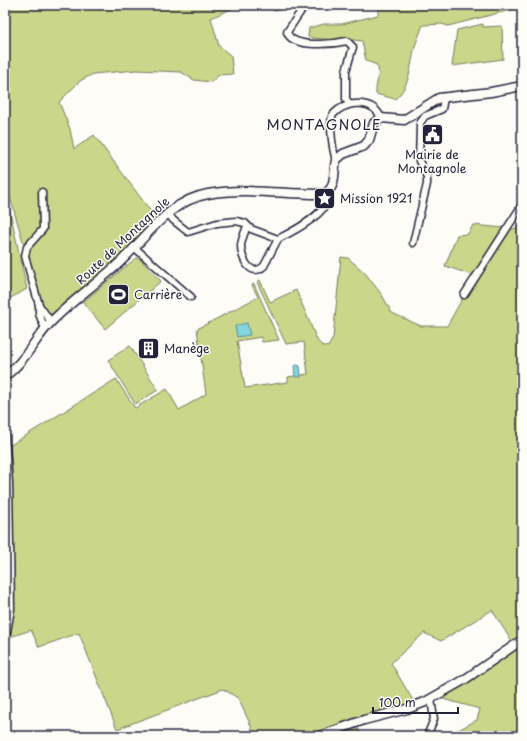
<svg xmlns="http://www.w3.org/2000/svg" width="527" height="741" viewBox="0 0 527 741" font-family="'Playpen Sans',sans-serif">
<style>
.green{fill:#cad689;stroke:#767c62}
.water{fill:#84d5db;stroke:#5d8d9b}
.lines{fill:none;stroke-linecap:round;stroke-linejoin:round}
.street-casing{stroke:#22223b;stroke-width:9}
.secondary-casing{stroke:#22223b;stroke-width:11}
.street{stroke:#fdfcf7;stroke-width:6}
.secondary{stroke:#fdfcf7;stroke-width:8}
.labels{text-anchor:middle;stroke-width:3;stroke-linejoin:round;paint-order:stroke}
.poi-label{font-size:12px;fill:#22223b;stroke:#fdfcf7;text-anchor:start}
.street-label{font-size:12px;fill:#22223b;stroke:#fdfcf7}
.quarter-label{font-size:14px;letter-spacing:1px;fill:#22223b;stroke:#fdfcf7}
</style>
<rect width="100%" height="100%" fill="#fdfcf7"/>
<filter id="ink" filterUnits="userSpaceOnUse"><feTurbulence type="fractalNoise" baseFrequency=".025" numOctaves="2"/><feDisplacementMap in="SourceGraphic" scale="8" xChannelSelector="R" yChannelSelector="G"/><feConvolveMatrix kernelMatrix="1 2 1 2 8 2 1 2 1" color-interpolation-filters="sRGB"/></filter>
<g filter="url(#ink)">
<g class="green">
<polygon points="5,5 240,5 211,18 219,46 231,56 233,74 219,75 211,82 194,80 181,72 136,70 93,74 80,81 59,102 70,129 74,149 94,135 155,217 137,239 139,241 51,316 41,303 5,180"/>
<polygon points="264,5 297,5 275,11"/>
<path d="M 378,5 L 522,5 L 522,7 L 448,26 L 442,24 L 423,25 C 421,31 418,37 416,43 C 410,62 412,85 395,99 L 376,94 C 375,85 381,74 377,65 L 366,61 L 362,41 C 344,38 326,41 308,37 L 309,28 L 324,24 L 342,24 L 378,15 Z"/>
<polygon points="483,24 483,27 502,26 503,59 452,66 457,30"/>
<polygon points="5,189 27,289 5,301"/>
<path d="M 522,224 L 522,736 L 447,736 L 477,720 L 480,709 L 443,699 L 514,645 L 492,610 L 441,641 L 424,633 L 391,663 L 415,704 L 309,736 L 249,736 L 252,728 L 238,698 L 223,689 L 117,729 L 79,633 L 39,647 L 31,630 L 10,637 C 15,611 13,585 13,560 C 13,522 13,484 9,446 L 116,379 L 135,408 L 167,389 L 179,410 L 206,394 L 197,329 L 258,297 L 252,285 L 254,284 L 279,340 L 262,342 L 261,337 L 237,341 L 245,388 L 288,382 L 288,377 L 308,374 L 304,342 L 286,344 L 257,282 L 260,280 L 270,302 L 296,290 L 317,340 L 321,345 L 328,347 L 333,338 L 341,257 L 348,258 L 365,273 L 382,295 L 392,313 L 421,326 L 447,326 L 475,276 L 445,266 L 457,235 L 468,234 L 473,225 L 514,229 Z"/>
<polygon points="136,258 140,259 161,281 105,329 83,302"/>
<polygon points="130,346 158,390 135,404 108,360"/>
<polygon points="5,467 7,576 5,627"/>
<polygon points="359,729 360,736 333,736"/>
</g>
<g class="water">
<polygon points="247,323 250,335 237,337 235,326"/>
<polygon points="297,365 300,366 301,377 295,377 294,366"/>
</g>
<g class="lines">
<defs>
<g id="street">
<path d="M 303,5 L 301,11 L 287,32 C 292,49 334,44 347,41 L 353,47 L 346,71 L 346,99 L 349,104"/>
<path d="M 336,160 C 333,152 329,124 332,116 C 333,114 336,112 338,110 C 351,101 374,100 381,118"/>
<polyline points="42,192 43,229 27,247 25,256 39,305 39,314 45,329"/>
<path d="M 168,213 L 173,220 L 188,232 L 217,223 L 236,221 L 245,223 L 251,229 L 278,239 C 294,231 332,212 329,191"/>
<path d="M 247,226 C 245,232 242,238 241,245 C 241,257 250,279 264,266 L 278,239"/>
<polyline points="413,243 427,184 427,177 419,161 420,123 425,116 442,109 444,98"/>
<polyline points="135,248 191,297"/>
<polyline points="464,295 522,205"/>
<polyline points="39,305 51,322"/>
<polyline points="5,436 9,482 11,609 5,643"/>
<polyline points="427,736 434,719 431,699"/>
</g>
<g id="secondary">
<path d="M 5,376 C 25,362 35,338 52,321 C 72,301 96,284 117,265 C 146,239 167,201 208,194 C 247,187 286,195 324,194 C 337,188 333,172 336,160 L 343,154 L 364,146 L 369,140 L 374,123 L 381,118 L 404,120 L 439,98 L 491,92 L 522,86"/>
<polyline points="320,736 364,720 407,709 425,702 464,680 522,640"/>
</g>
</defs>
<use href="#street" class="street-casing"/>
<use href="#secondary" class="secondary-casing"/>
<use href="#street" class="street"/>
<use href="#secondary" class="secondary"/>
</g>
</g>
<defs>
<symbol id="civic-square" viewBox="-11 -11 22 22"><rect x="-9" y="-9" width="18" height="18" rx="4" fill="#22223b" stroke="#fdfcf7"/><path d="M-.6-6.5H3V-4.5H.6V-3L4-1V1h2V6H-6V1h2V-1L-.6-3ZM-1.2 2.5V6h2.4V2.5Z" fill="#fff"/></symbol>
<symbol id="sight-square" viewBox="-11 -11 22 22"><rect x="-9" y="-9" width="18" height="18" rx="4" fill="#22223b" stroke="#fdfcf7"/><path d="M0-6L1.8-2.2L6-1.7L2.9 1.2L3.7 5.4L0 3.3L-3.7 5.4L-2.9 1.2L-6-1.7L-1.8-2.2Z" fill="#fff"/></symbol>
<symbol id="stadium-square" viewBox="-11 -11 22 22"><rect x="-9" y="-9" width="18" height="18" rx="4" fill="#22223b" stroke="#fdfcf7"/><path d="M0-5a6.5 5 0 1 0 0 10a6.5 5 0 1 0 0-10ZM-3.5-1.8h7v3.6h-7Z" fill="#fff"/></symbol>
<symbol id="building-square" viewBox="-11 -11 22 22"><rect x="-9" y="-9" width="18" height="18" rx="4" fill="#22223b" stroke="#fdfcf7"/><path d="M-4-6H4V6H1V3H-1V6H-4ZM-2.5-4.3h1.7v1.8h-1.7ZM.8-4.3h1.7v1.8H.8ZM-2.5-1h1.7V.8h-1.7ZM.8-1h1.7V.8H.8Z" fill="#fff"/></symbol>
</defs>
<g fill-rule="evenodd">
<use href="#civic-square" x="420" y="122" width="25" height="25"/>
<use href="#sight-square" x="312" y="186" width="25" height="25"/>
<use href="#stadium-square" x="106" y="282" width="25" height="25"/>
<use href="#building-square" x="136" y="336" width="25" height="25"/>
</g>
<g class="labels">
<g class="poi-label">
<text x="432" y="159" text-anchor="middle">Mairie de<tspan x="432" dy="14">Montagnole</tspan></text>
<text x="340" y="203">Mission 1921</text>
<text x="134" y="299">Carrière</text>
<text x="164" y="353">Manège</text>
</g>
<g class="street-label">
<text transform="translate(123 241) rotate(-43)" y="4">Route de Montagnole</text>
</g>
<g class="quarter-label">
<text x="324" y="130">MONTAGNOLE</text>
</g>
</g>
<rect width="527" height="741" fill="none" stroke="#fdfcf7" stroke-width="20"/>
<rect x="10" y="10" width="507" height="721" fill="none" stroke="#22223b" stroke-width="1.5" filter="url(#ink)"/>
<path d="M373 707v6h85v-6" fill="none" stroke="#22223b" stroke-width="2"/>
<text x="379" y="707" font-size="12" fill="#22223b" stroke="#fdfcf7" stroke-width="3" paint-order="stroke">100 m</text>
</svg>
